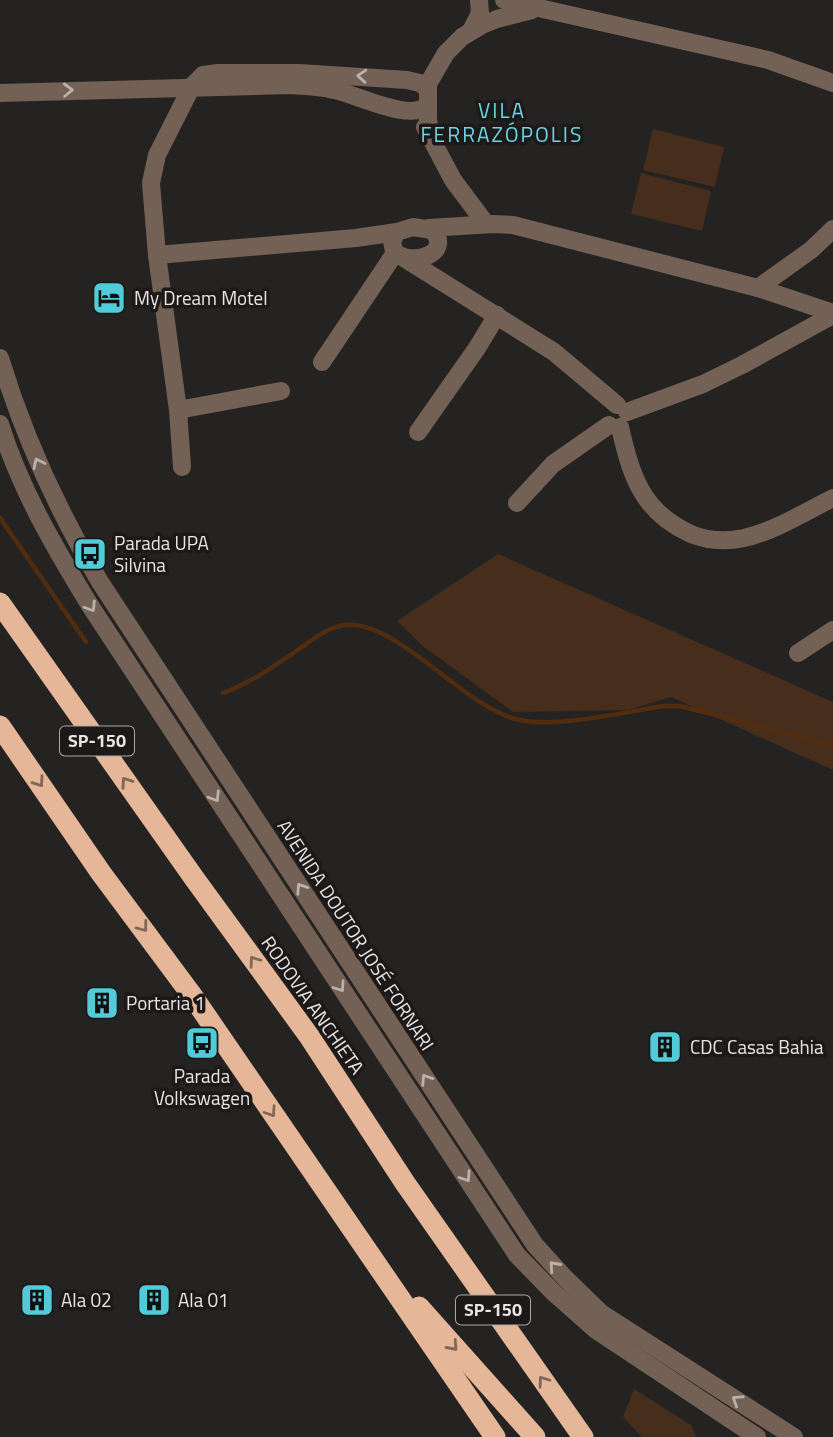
<svg xmlns="http://www.w3.org/2000/svg" width="833" height="1437" viewBox="0 0 833 1437" font-family="'Titillium Web',sans-serif">
<style>
.green{fill:#462d1c}
.lines{fill:none;stroke-linecap:round;stroke-linejoin:round}
.stream{stroke:#512c0f;stroke-width:4.5}
.minor{stroke:#746155;stroke-width:18}
.highway{stroke:#e5b798;stroke-width:21}
.oneway{stroke:#bab1ab}
.oneway2{stroke:#806858}
.labels{text-anchor:middle;stroke-width:7;stroke-linejoin:round;paint-order:stroke}
.shield{fill:#1c1918;stroke:#aba8a8;stroke-width:2}
.shield-label{font-size:18px;font-weight:bold;fill:#e8e6e5}
.poi-label{font-size:19px;fill:#e8e6e5;stroke:#1c1918;text-anchor:start}
.street-label{font-size:19px;fill:#e8e6e5;stroke:#1c1918}
.neighbourhood-label{font-size:21px;letter-spacing:2px;fill:#6bd6e3;stroke:#1c1918}
</style>
<rect width="100%" height="100%" fill="#252321"/>
<g class="green">
<polygon points="653,129 724,147 715,187 643,170"/>
<polygon points="641,173 711,191 702,231 631,214"/>
<polygon points="498,554 833,702 833,770 671,697 628,710 513,712 424,647 397,621"/>
<polygon points="634,1389 691,1425 697,1437 642,1437 623,1417"/>
</g>
<g class="lines">
<g class="stream">
<polyline points="0,518 86,642"/>
<path d="M 223,693 C 251,683 277,664 302,647 C 315,638 327,628 344,625 C 396,618 466,710 520,720 C 560,728 623,712 664,706 L 680,706 L 833,745"/>
</g>
<g class="minor">
<polyline points="504,0 768,60 833,83"/>
<polyline points="471,31 480,13 479,0"/>
<path d="M 0,93 L 289,85 C 304,86 319,86 334,90 C 356,94 411,123 428,105"/>
<polyline points="425,127 453,180 486,224"/>
<polyline points="430,134 428,119 428,84 446,53 462,37 482,25 497,19 532,10"/>
<path d="M 413,227 L 432,230 C 454,253 411,268 394,251 L 392,241 L 397,232 Z"/>
<polyline points="429,228 493,224 513,225 758,288 833,313"/>
<polyline points="157,255 356,238 397,232"/>
<polyline points="404,258 554,352 617,405"/>
<polyline points="758,288 811,250 833,229"/>
<path d="M 0,358 C 24,437 58,511 100,582 L 535,1245 L 565,1278 L 601,1313 L 794,1437"/>
<polyline points="322,362 395,253"/>
<polyline points="178,410 281,391"/>
<polyline points="627,412 703,384 742,365 833,315"/>
<path d="M 0,424 C 20,489 56,550 91,607 L 517,1255 L 553,1292 L 596,1330 L 757,1437"/>
<path d="M 620,427 C 631,476 642,512 691,534 C 708,541 726,542 744,538 C 775,531 805,512 833,498"/>
<polyline points="418,432 477,348 497,315"/>
<polyline points="182,467 178,410 157,255 151,183 157,155 192,86 203,75 218,73 299,73 407,80 420,83 428,89"/>
<polyline points="517,503 553,464 609,425"/>
<polyline points="798,653 833,630"/>
</g>
<g class="highway">
<polyline points="0,603 194,878 309,1036 405,1183 583,1437"/>
<polyline points="0,726 101,873 191,994 495,1437"/>
<polyline points="419,1307 535,1437"/>
</g>
</g>
<defs><path id="oneway-chevron" d="M-2-3.5L2.5 0L-2 3.5" fill="none" stroke-width="1.6" stroke-linecap="round" stroke-linejoin="round" transform="scale(1.75)"/></defs>
<g class="oneway">
<use href="#oneway-chevron" transform="translate(362 76) rotate(-176)"/>
<use href="#oneway-chevron" transform="translate(68 90) rotate(-2)"/>
<use href="#oneway-chevron" transform="translate(38 463) rotate(-116)"/>
<use href="#oneway-chevron" transform="translate(91 607) rotate(58)"/>
<use href="#oneway-chevron" transform="translate(215 797) rotate(58)"/>
<use href="#oneway-chevron" transform="translate(301 888) rotate(-123)"/>
<use href="#oneway-chevron" transform="translate(340 987) rotate(56)"/>
<use href="#oneway-chevron" transform="translate(426 1079) rotate(-123)"/>
<use href="#oneway-chevron" transform="translate(466 1177) rotate(56)"/>
<use href="#oneway-chevron" transform="translate(554 1266) rotate(-132)"/>
<use href="#oneway-chevron" transform="translate(737 1400) rotate(-147)"/>
</g>
<g class="oneway2">
<use href="#oneway-chevron" transform="translate(39 782) rotate(55)"/>
<use href="#oneway-chevron" transform="translate(126 782) rotate(-125)"/>
<use href="#oneway-chevron" transform="translate(143 927) rotate(53)"/>
<use href="#oneway-chevron" transform="translate(254 961) rotate(-126)"/>
<use href="#oneway-chevron" transform="translate(271 1112) rotate(56)"/>
<use href="#oneway-chevron" transform="translate(453 1346) rotate(48)"/>
<use href="#oneway-chevron" transform="translate(543 1381) rotate(-126)"/>
</g>
<defs>
<symbol id="hotel-square" viewBox="-11 -11 22 22"><rect x="-9" y="-9" width="18" height="18" rx="4" fill="#52cbd8" stroke="#1c1918"/><path d="M-6-4.5h1.5V1H6V5H4.5V3h-9V5H-6ZM-4 0a1.8 1.8 0 1 1 3.6 0ZM.5 0V-2.5h3Q6-2.5 6 0Z" fill="#111"/></symbol>
<symbol id="bus-square" viewBox="-11 -11 22 22"><rect x="-9" y="-9" width="18" height="18" rx="4" fill="#52cbd8" stroke="#1c1918"/><path d="M-5-6H5V4H4V6H2V4H-2V6H-4V4H-5ZM-3.5-4V0h7V-4ZM-3.5 1.2v1.5H-2V1.2ZM2 1.2v1.5H3.5V1.2Z" fill="#111"/></symbol>
<symbol id="building-square" viewBox="-11 -11 22 22"><rect x="-9" y="-9" width="18" height="18" rx="4" fill="#52cbd8" stroke="#1c1918"/><path d="M-4-6H4V6H1V3H-1V6H-4ZM-2.5-4.3h1.7v1.8h-1.7ZM.8-4.3h1.7v1.8H.8ZM-2.5-1h1.7V.8h-1.7ZM.8-1h1.7V.8H.8Z" fill="#111"/></symbol>
</defs>
<g fill-rule="evenodd">
<use href="#hotel-square" x="90" y="279" width="38" height="38"/>
<use href="#bus-square" x="71" y="535" width="38" height="38"/>
<use href="#building-square" x="83" y="984" width="38" height="38"/>
<use href="#bus-square" x="183" y="1024" width="38" height="38"/>
<use href="#building-square" x="646" y="1028" width="38" height="38"/>
<use href="#building-square" x="18" y="1281" width="38" height="38"/>
<use href="#building-square" x="135" y="1281" width="38" height="38"/>
</g>
<g class="labels">
<g class="shield">
<rect x="60" y="726.5" width="74" height="29" rx="5"/>
<rect x="456" y="1295.5" width="74" height="29" rx="5"/>
</g>
<g class="shield-label">
<text x="97" y="747">SP-150</text>
<text x="493" y="1316">SP-150</text>
</g>
<g class="poi-label">
<text x="134" y="305">My Dream Motel</text>
<text x="114" y="550">Parada UPA<tspan x="114" dy="22">Silvina</tspan></text>
<text x="126" y="1010">Portaria 1</text>
<text x="690" y="1054">CDC Casas Bahia</text>
<text x="202" y="1083" text-anchor="middle">Parada<tspan x="202" dy="22">Volkswagen</tspan></text>
<text x="61" y="1307">Ala 02</text>
<text x="178" y="1307">Ala 01</text>
</g>
<g class="street-label">
<text transform="translate(356 935) rotate(57)" y="7">AVENIDA DOUTOR JOSÉ FORNARI</text>
<text transform="translate(313 1005) rotate(55)" y="7">RODOVIA ANCHIETA</text>
</g>
<g class="neighbourhood-label">
<text x="502" y="118">VILA<tspan x="502" dy="24">FERRAZÓPOLIS</tspan></text>
</g>
</g>
</svg>
